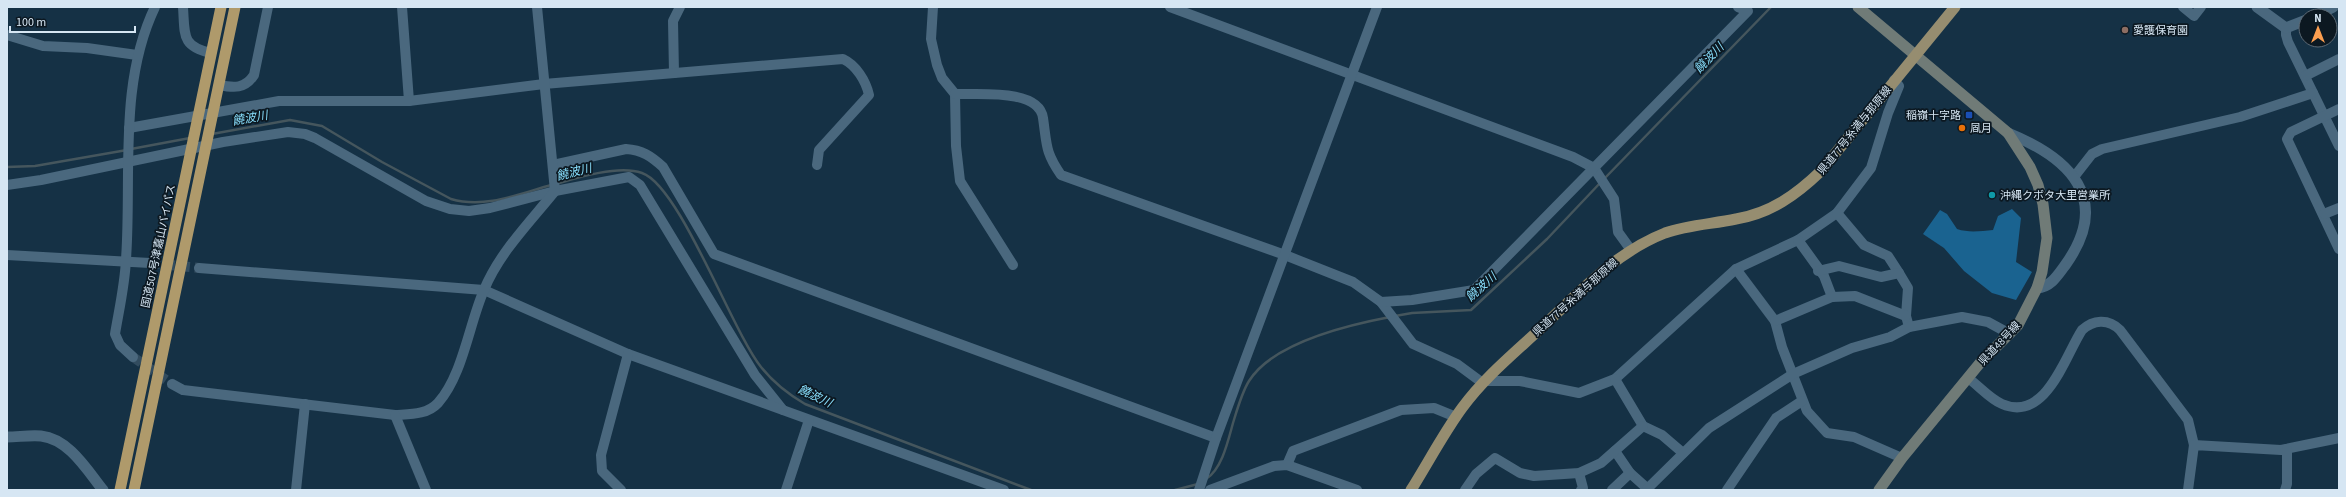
<svg xmlns="http://www.w3.org/2000/svg" width="2346" height="497" viewBox="0 0 2346 497" font-family="'Source Sans 3','Noto Sans JP',sans-serif">
<style>
.forest{fill:#1a6390}
.lines{fill:none;stroke-linecap:round;stroke-linejoin:round}
.stream{stroke:#45565d;stroke-width:2.5}
.minor-tunnel{stroke:#324c5f;stroke-width:10;stroke-dasharray:10 5;stroke-linecap:butt}
.minor{stroke:#4a687e;stroke-width:10}
.tertiary{stroke:#4a687e;stroke-width:11}
.secondary{stroke:#707b77;stroke-width:11}
.primary{stroke:#968d70;stroke-width:11}
.trunk{stroke:#af9a6b;stroke-width:11}
.education-dot{fill:#8d6e63;stroke:#0c1821;stroke-width:1.5}
.transit-dot{fill:#1a4fb4;stroke:#0c1821;stroke-width:1.5}
.food-dot{fill:#e8710a;stroke:#0c1821;stroke-width:1.5}
.culture-dot{fill:#0f9aa8;stroke:#0c1821;stroke-width:1.5}
.labels{text-anchor:middle;stroke-width:3.5;stroke-linejoin:round;paint-order:stroke}
.poi-label{font-size:11px;fill:#d6e6f3;stroke:#0c1821;text-anchor:start}
.street-label{font-size:11px;fill:#d6e6f3;stroke:#0c1821}
.water-label{font-size:12px;font-style:italic;fill:#88defc;stroke:#0c1821}
</style>
<rect width="100%" height="100%" fill="#153145"/>
<path class="forest" d="M 2012,209 L 2021,218 L 2016,262 L 2032,272 L 2016,300 L 1992,293 L 1964,271 L 1944,248 L 1923,234 L 1940,210 L 1947,214 L 1957,229 C 1969,233 1981,231 1993,230 L 1998,216 Z"/>
<g class="lines">
<g class="stream">
<path d="M 212,134 L 290,120 L 322,126 L 382,162 L 451,199 C 485,209 519,194 551,185"/>
<polyline points="131,149 190,138"/>
<polyline points="7,167 35,166 127,150"/>
<polyline points="1604,179 1771,7"/>
<path d="M 556,184 C 579,177 619,165 642,173 C 680,186 732,331 761,367 C 773,382 788,394 805,404 L 1031,490"/>
<polyline points="1395,316 1412,313 1471,310 1547,239 1601,182"/>
<path d="M 1206,479 C 1222,469 1228,441 1233,423 C 1237,410 1242,392 1249,381 C 1273,343 1348,325 1390,317"/>
<polyline points="1175,490 1198,484"/>
</g>
<g class="minor-tunnel">
<polyline points="150,263 199,268"/>
<polyline points="133,357 172,384"/>
</g>
<g class="minor">
<path d="M 183,7 C 185,35 181,46 211,53"/>
<polyline points="402,7 409,101"/>
<polyline points="933,7 931,39 937,65 942,78 955,94 956,146 960,181 1013,265"/>
<polyline points="1170,7 1573,157 1594,168 1614,199 1618,232 1631,250"/>
<polyline points="2183,7 2194,16 2201,7"/>
<polyline points="2286,28 2286,35 2288,42 2339,146"/>
<polyline points="7,35 43,46 87,48 137,55"/>
<polyline points="674,73 673,21 680,7"/>
<polyline points="2305,76 2339,59"/>
<path d="M 219,85 C 234,88 245,89 254,75 L 268,7"/>
<path d="M 955,94 C 977,95 1039,88 1043,118 C 1047,145 1045,152 1061,175 L 1285,255 L 1353,282 L 1381,302 L 1413,344 L 1457,364 L 1480,381 L 1520,381 L 1579,393 L 1615,379 L 1736,269 L 1798,240 L 1837,213 L 1871,168 L 1888,113 L 1899,86 L 1894,80"/>
<polyline points="2339,109 2291,132 2287,139 2339,249"/>
<path d="M 129,128 L 279,101 L 409,101 L 544,84 L 843,59 C 856,65 866,81 869,95 L 819,150 L 817,165"/>
<path d="M 553,165 L 626,149 C 642,150 651,156 663,167 L 714,254 L 1216,438"/>
<polyline points="2074,177 2092,154 2102,149 2240,117 2313,93"/>
<polyline points="7,185 41,180 223,142 288,132 305,134 315,138 426,201 450,209 469,211 490,208 555,191 629,177 640,185 755,375 783,410"/>
<polyline points="1837,213 1864,245 1888,256 1899,273 1908,288 1906,316 1909,327"/>
<polyline points="2324,214 2339,208"/>
<polyline points="1798,240 1824,276 1832,297"/>
<polyline points="7,255 150,263"/>
<polyline points="199,268 484,290 628,354 1004,490"/>
<polyline points="1736,269 1775,321 1782,347 1807,411 1827,433 1854,437 1902,458"/>
<polyline points="1818,271 1839,266 1881,277 1899,273"/>
<polyline points="1381,302 1412,300 1474,290 1748,11 1738,7"/>
<polyline points="1775,321 1832,297 1855,296 1906,316"/>
<path d="M 133,357 L 120,345 L 115,334 C 119,310 125,284 126,259 C 132,176 118,84 155,7"/>
<path d="M 1968,378 C 1979,386 1990,399 2002,404 C 2046,423 2065,356 2082,330 C 2093,320 2108,318 2120,330 L 2188,420 L 2194,445"/>
<polyline points="1615,379 1643,426 1662,435 1683,453"/>
<path d="M 172,384 L 183,390 L 395,415 C 410,414 427,415 438,403 C 463,375 469,324 484,290 C 499,253 530,222 555,191 L 537,7"/>
<polyline points="395,415 426,490"/>
<polyline points="1615,451 1630,473 1649,490"/>
<polyline points="1287,465 1293,451 1401,410 1434,408 1456,417"/>
<polyline points="1579,473 1583,488 1581,490"/>
<polyline points="296,490 305,404"/>
<polyline points="621,490 602,471 601,455 628,354"/>
<polyline points="786,490 809,420"/>
<polyline points="1199,490 1216,438 1377,7"/>
<polyline points="1210,490 1274,466 1287,465 1357,490"/>
<polyline points="1465,490 1476,474 1495,458 1520,473 1534,476 1579,473 1601,463 1643,426"/>
<polyline points="1612,490 1630,473"/>
<polyline points="1646,490 1709,428 1793,374 1852,348 1890,337 1909,327 1962,317 1988,322 2010,334"/>
<polyline points="1727,490 1776,418 1802,401"/>
<polyline points="2188,490 2194,445 2281,450 2339,438"/>
<polyline points="2285,490 2287,484 2287,449"/>
</g>
<g class="tertiary">
<polyline points="2257,7 2286,28 2306,20"/>
<polyline points="2315,16 2333,7"/>
<path d="M 2008,133 C 2070,158 2112,199 2066,264 C 2058,275 2051,287 2037,288"/>
<path d="M 7,437 C 18,437 30,435 41,436 C 69,439 87,470 103,490"/>
</g>
<polyline class="secondary" points="1858,7 2008,133 2030,167 2038,185 2043,204 2047,238 2042,272 2037,288 2018,325 1980,363 1902,458 1879,490"/>
<path class="primary" d="M 1411,490 C 1428,463 1443,434 1462,408 C 1484,378 1512,355 1539,330 C 1578,294 1614,253 1665,233 C 1688,225 1712,224 1736,219 C 1771,213 1796,195 1821,171 L 1955,7"/>
<g class="trunk">
<polyline points="120,490 221,7"/>
<polyline points="134,490 235,7"/>
</g>
</g>
<circle class="education-dot" cx="2125" cy="30" r="4"/>
<rect class="transit-dot" x="1965" y="111" width="8" height="8" rx="2"/>
<circle class="food-dot" cx="1962" cy="128" r="4"/>
<circle class="culture-dot" cx="1992" cy="195" r="4"/>
<g class="labels">
<g class="poi-label">
<text x="2133" y="34">愛護保育園</text>
<text x="1961" y="119" text-anchor="end">稲嶺十字路</text>
<text x="1970" y="132">凮月</text>
<text x="2000" y="199">沖縄クボタ大里営業所</text>
</g>
<g class="street-label">
<text transform="translate(1854 130) rotate(-51)" y="4">県道77号糸満与那原線</text>
<text transform="translate(158 246) rotate(-78)" y="4">国道507号津嘉山バイパス</text>
<text transform="translate(1575 297) rotate(-42)" y="4">県道77号糸満与那原線</text>
<text transform="translate(1999 343) rotate(-47)" y="4">県道48号線</text>
</g>
<g class="water-label">
<text transform="translate(1709 58) rotate(-46)" y="4">饒波川</text>
<text transform="translate(250 118) rotate(-10)" y="4">饒波川</text>
<text transform="translate(574 172) rotate(-14)" y="4">饒波川</text>
<text transform="translate(1481 287) rotate(-42)" y="4">饒波川</text>
<text transform="translate(815 396) rotate(25)" y="4">饒波川</text>
</g>
</g>
<rect width="2346" height="497" fill="none" stroke="#d6e6f3" stroke-width="16"/>
<g transform="translate(2318 28)"><circle r="19" fill="#0c1821" stroke="#5d6a75"/>
<path d="M0-3L7 15L0 10L-7 15Z" fill="#fb9e50"/>
<text y="-6" font-size="11" font-weight="bold" text-anchor="middle" fill="#d6e6f3">N</text>
</g>
<path d="M10 26v6h125v-6" fill="none" stroke="#d6e6f3" stroke-width="2"/>
<text x="16" y="26" font-size="12" fill="#d6e6f3" stroke="#0c1821" stroke-width="3" paint-order="stroke">100 m</text>
</svg>
